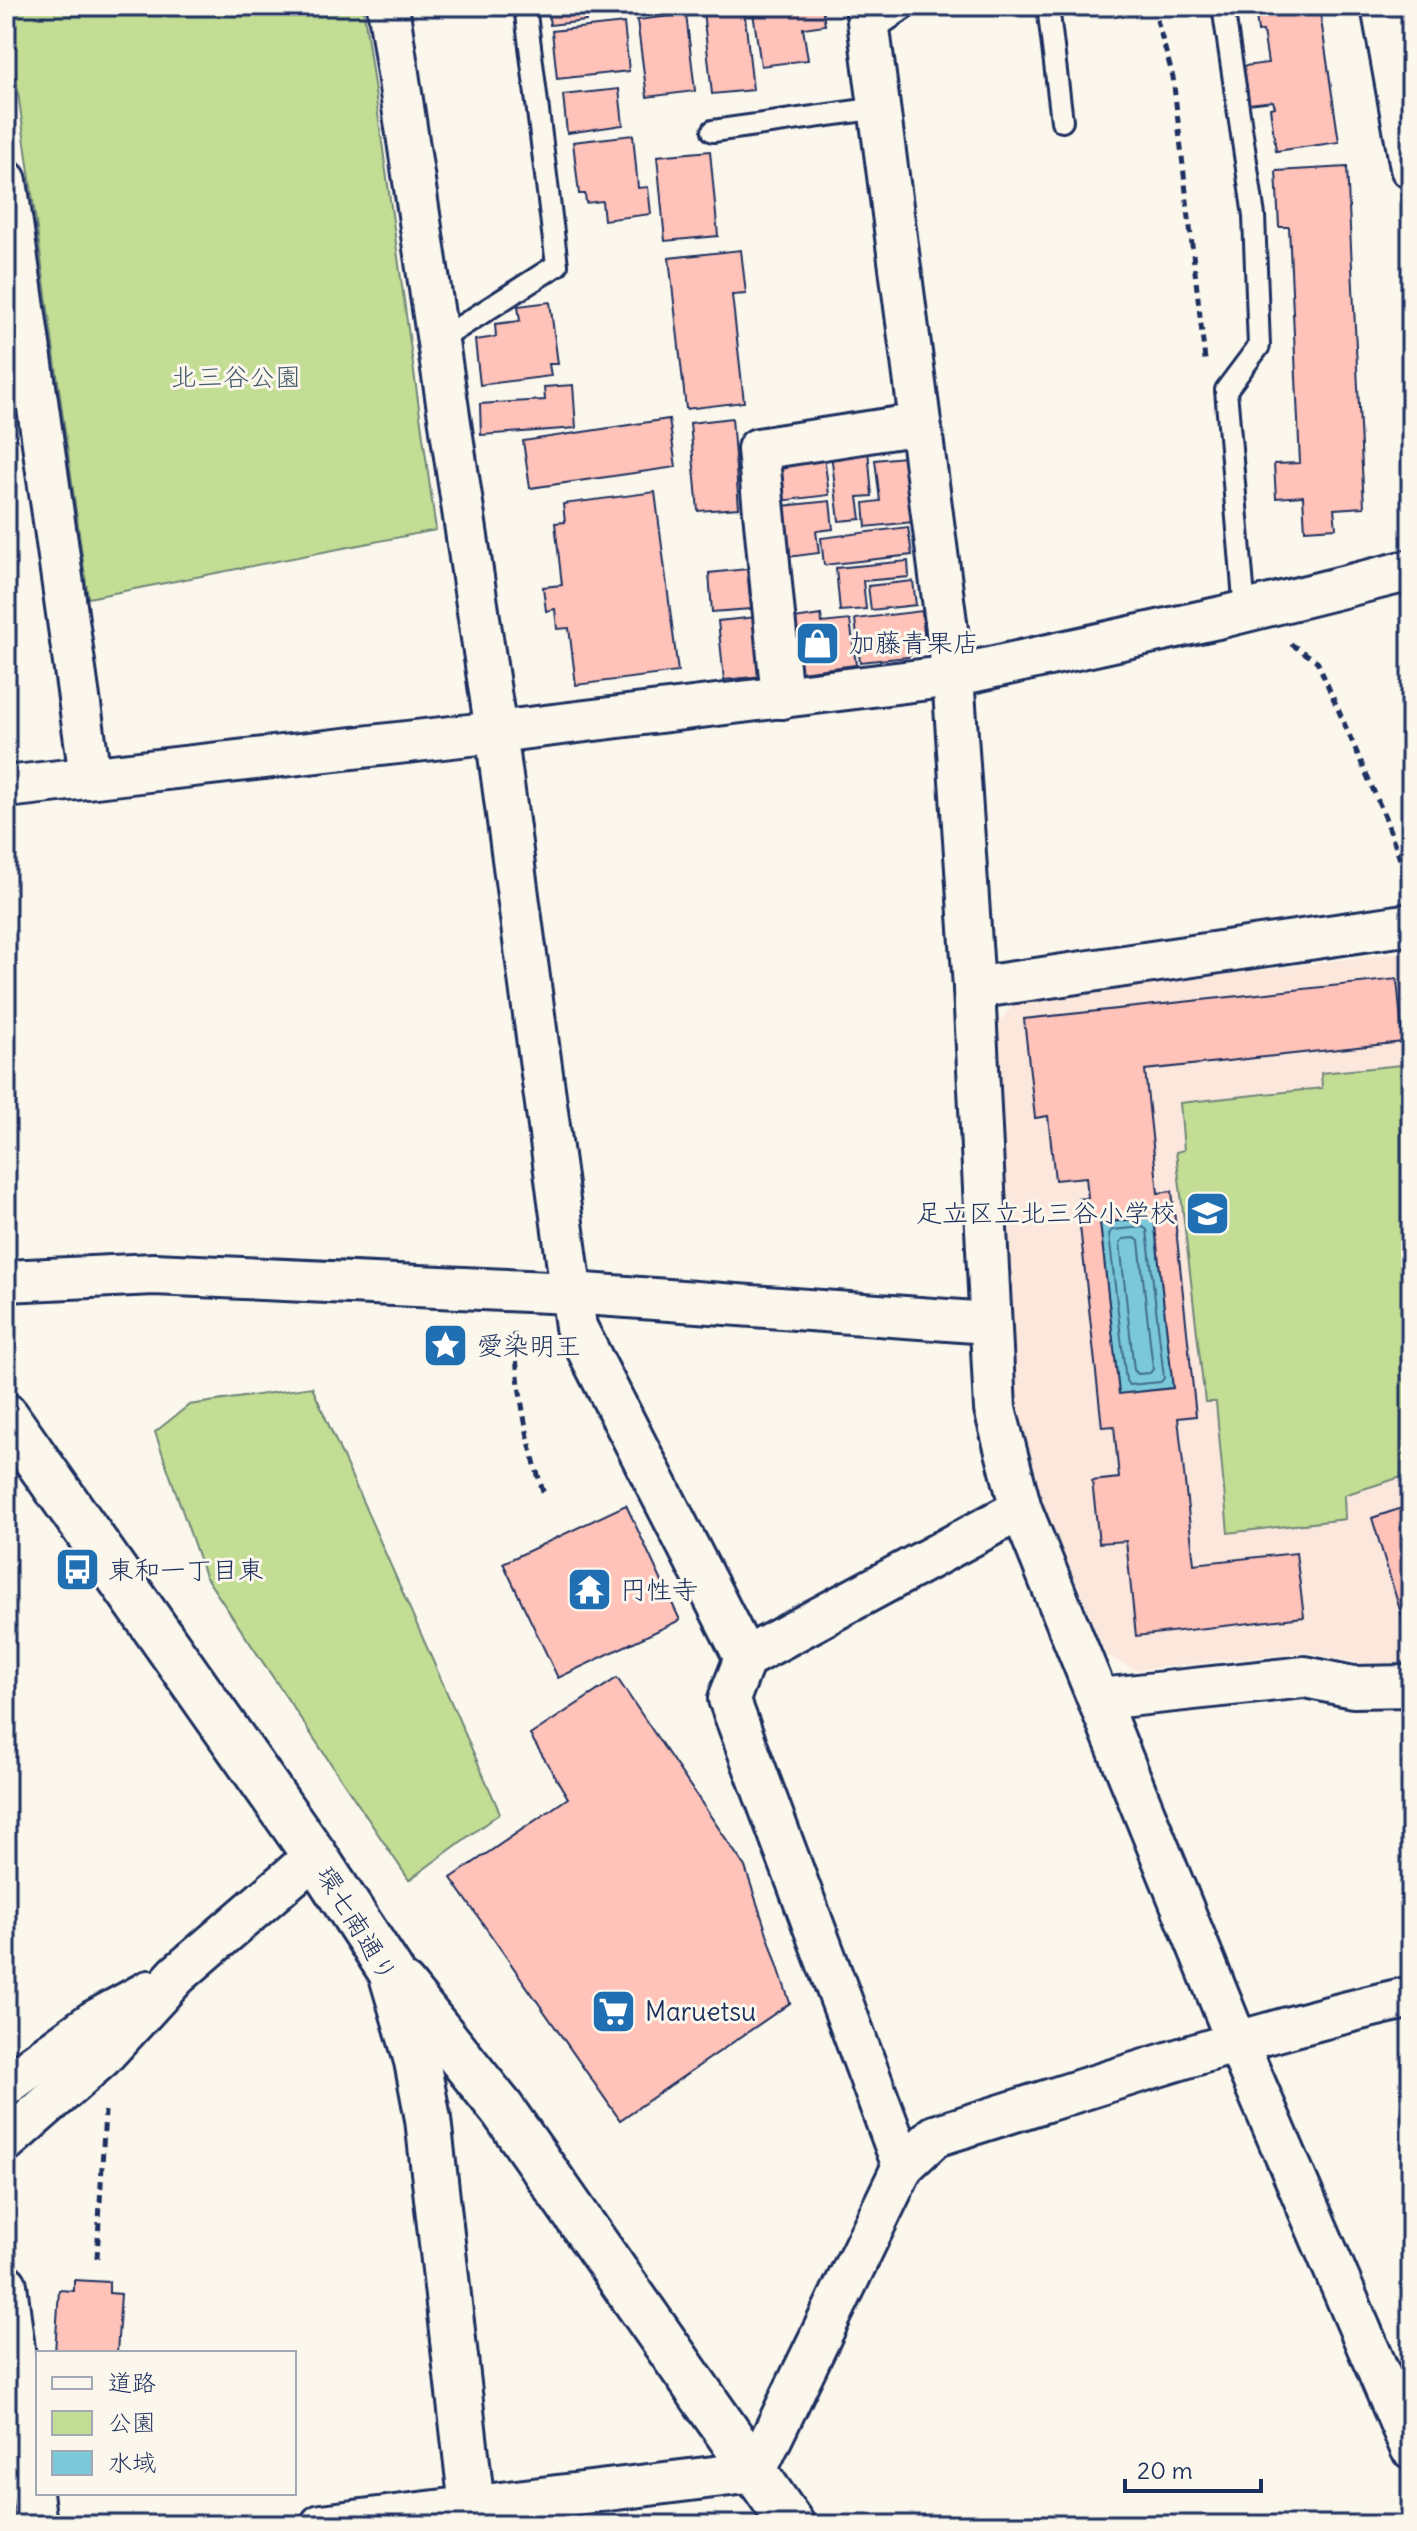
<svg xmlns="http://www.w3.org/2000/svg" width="1417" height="2531" viewBox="0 0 1417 2531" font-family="Delius,'Klee One',sans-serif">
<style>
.built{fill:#fce7dd}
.green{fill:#c3dd94;stroke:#6f8679;stroke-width:2}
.water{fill:#7ac8d8;stroke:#548ba7;stroke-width:2}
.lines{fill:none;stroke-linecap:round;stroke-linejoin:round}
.shore{stroke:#416c8f;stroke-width:2}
.building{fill:#ffc3b9;stroke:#1b2f5e;stroke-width:2;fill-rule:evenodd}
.lane-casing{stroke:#1b2f5e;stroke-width:26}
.street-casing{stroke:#1b2f5e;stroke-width:46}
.secondary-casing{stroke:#1b2f5e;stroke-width:50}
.path{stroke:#1b2f5e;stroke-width:5;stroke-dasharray:8 6;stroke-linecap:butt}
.lane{stroke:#fbf7ec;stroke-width:20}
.street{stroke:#fbf7ec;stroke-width:40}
.secondary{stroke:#fbf7ec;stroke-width:44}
.labels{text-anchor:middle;stroke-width:6;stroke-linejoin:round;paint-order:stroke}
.park-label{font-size:26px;fill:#455a6c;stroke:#fbf7ec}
.poi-label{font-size:26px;fill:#1b2f5e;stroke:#fbf7ec;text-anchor:start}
.street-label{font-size:26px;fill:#1b2f5e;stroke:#fbf7ec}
</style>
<rect width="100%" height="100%" fill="#fbf7ec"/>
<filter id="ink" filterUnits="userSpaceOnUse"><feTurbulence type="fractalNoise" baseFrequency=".0125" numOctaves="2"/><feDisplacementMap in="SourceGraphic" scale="16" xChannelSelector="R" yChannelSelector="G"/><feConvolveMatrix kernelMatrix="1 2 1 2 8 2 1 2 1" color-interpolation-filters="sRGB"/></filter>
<g filter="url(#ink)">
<polygon class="built" points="1411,951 1411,1663 1363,1664 1306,1652 1135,1670 1106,1655 1040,1495 1011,1397 994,1028 1016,1002"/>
<g class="green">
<polygon points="6,6 363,6 436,530 88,598"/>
<polygon points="1411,1064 1411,1474 1344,1495 1345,1519 1228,1533 1216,1402 1205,1402 1176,1152 1184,1150 1180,1103 1322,1088 1321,1073"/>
<polygon points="312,1387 500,1813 409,1880 205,1576 155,1432 189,1405"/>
</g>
<polygon class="water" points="1154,1217 1173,1388 1119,1394 1100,1223"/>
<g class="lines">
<g class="shore">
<polygon points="1143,1227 1147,1230 1164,1378 1161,1382 1129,1385 1126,1381 1109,1234 1112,1230"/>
<polygon points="1135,1238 1139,1241 1153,1369 1150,1373 1138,1374 1134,1370 1120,1243 1123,1239"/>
</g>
</g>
<g class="building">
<polygon points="547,6 584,6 586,21 550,25"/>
<polygon points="592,6 631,6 631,14 593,17"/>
<polygon points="752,6 822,6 825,25 803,28 808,60 761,66"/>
<polygon points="1255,6 1319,6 1339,142 1276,151 1270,108 1275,107 1273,101 1249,104 1244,66 1268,63 1263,31 1258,32"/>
<polygon points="744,7 753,90 712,94 703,11"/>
<polygon points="686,14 695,91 647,97 637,20"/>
<polygon points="624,23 629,71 557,79 552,31"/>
<polygon points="619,89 623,125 567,133 563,95"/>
<polygon points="633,135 638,188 648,187 651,214 604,220 602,201 586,203 585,194 579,194 573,142"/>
<polygon points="710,151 718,236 665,241 657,156"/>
<polygon points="1347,167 1364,507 1334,509 1336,528 1305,530 1303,496 1276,498 1274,464 1300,463 1289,227 1279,227 1276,171"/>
<polygon points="741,250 746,294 732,295 744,402 686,409 669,258"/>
<polygon points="550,302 558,364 549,364 551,376 480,385 475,340 496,337 495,324 520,321 518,306"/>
<polygon points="573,385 576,428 481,435 480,404 545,400 544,387"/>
<polygon points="732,418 739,508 698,511 690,423"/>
<polygon points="669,419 676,467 530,488 523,441"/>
<polygon points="868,449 872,496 858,497 861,519 839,521 831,453"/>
<polygon points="824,455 829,495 780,501 777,469 786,468 785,460"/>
<polygon points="904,457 912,522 866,527 864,503 880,501 875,460"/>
<polygon points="655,492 678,672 576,685 569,628 557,629 555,609 546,611 543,587 562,585 555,523 565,522 563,504"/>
<polygon points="830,501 833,529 816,531 819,553 788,557 782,506"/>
<polygon points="908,527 912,555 824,565 821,538"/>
<polygon points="908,561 909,577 863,581 866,609 840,611 836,568"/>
<polygon points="747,569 751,609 712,612 709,573"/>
<polygon points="913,581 916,605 871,610 868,586"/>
<polygon points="922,611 924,634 908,657 860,662 855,619"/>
<polygon points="821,615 822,623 850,620 856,665 800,672 794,619"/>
<polygon points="757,617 763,676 724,680 718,621"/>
<path d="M 1397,979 L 1403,1042 L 1145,1070 L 1158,1193 L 1172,1191 L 1196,1416 L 1178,1418 L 1194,1564 L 1296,1553 L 1304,1617 L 1136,1636 L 1126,1541 L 1099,1543 L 1092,1481 L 1119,1478 L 1114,1426 L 1102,1427 L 1077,1199 L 1088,1198 L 1086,1177 L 1055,1180 L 1048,1116 L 1035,1118 L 1024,1019 ZM 1154,1217 L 1173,1388 L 1119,1394 L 1100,1223 Z"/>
<polygon points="626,1505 680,1620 558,1678 503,1563"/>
<polygon points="1411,1505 1411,1646 1372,1518"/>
<polygon points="617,1678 745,1867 790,2003 620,2120 451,1878 568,1798 530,1735"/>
<polygon points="74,2280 109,2282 109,2293 121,2294 117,2353 55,2353 59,2290 74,2291"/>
</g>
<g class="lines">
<defs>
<g id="lane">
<polyline points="1048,6 1062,121"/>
<polyline points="1223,6 1254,216 1259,346 1226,390 1245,611"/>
<polyline points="870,32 908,6"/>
<polyline points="713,131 879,108"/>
<polyline points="438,341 557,265 525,6"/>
</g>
<g id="street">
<polyline points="388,6 496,732 576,1327 745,1658"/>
<polyline points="866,6 953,676 974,988 995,1409 1021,1509 1237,2042 1411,2448"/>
<polyline points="1382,6 1411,168"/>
<polyline points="6,181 90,776"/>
<polyline points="782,698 758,449 920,424"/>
<polyline points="6,787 496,732 953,676 1222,617 1411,570"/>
<polyline points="974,988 1411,924"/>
<polyline points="6,1281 154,1274 571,1293 989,1323"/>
<polyline points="1100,1699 1305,1677 1353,1687 1411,1686"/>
<polyline points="6,2085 94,2021 149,1991"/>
<polyline points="6,2141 101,2058 177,1975 315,1856"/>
<polyline points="903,2166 729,1699 745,1658 1021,1509"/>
<polyline points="6,2285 36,2525"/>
<path d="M 321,2525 L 755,2472 L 903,2166 L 935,2136 C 1093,2087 1250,2033 1411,1997"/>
</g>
<g id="secondary">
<polyline points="6,1416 315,1856 391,1972 417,2061 428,2119 474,2525"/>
<polyline points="403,1986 502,2109 792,2525"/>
</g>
</defs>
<use href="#lane" class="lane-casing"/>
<use href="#street" class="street-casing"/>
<use href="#secondary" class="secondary-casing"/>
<g class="path">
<polyline points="1153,6 1173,77 1205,360"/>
<polyline points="1291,644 1317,661 1385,817 1408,882"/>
<path d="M 514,1333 C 518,1390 526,1442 545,1497"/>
<polyline points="97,2258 105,2111"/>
</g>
<use href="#lane" class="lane"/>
<use href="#street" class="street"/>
<use href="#secondary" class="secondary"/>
</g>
</g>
<defs>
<symbol id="shop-square" viewBox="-11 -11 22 22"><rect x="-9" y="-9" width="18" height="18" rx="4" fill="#1f6fb2" stroke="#fbf7ec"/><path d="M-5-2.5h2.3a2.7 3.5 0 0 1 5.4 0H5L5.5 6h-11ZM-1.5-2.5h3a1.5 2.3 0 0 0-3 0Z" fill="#fff"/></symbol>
<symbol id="school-square" viewBox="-11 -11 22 22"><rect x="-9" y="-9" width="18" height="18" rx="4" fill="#1f6fb2" stroke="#fbf7ec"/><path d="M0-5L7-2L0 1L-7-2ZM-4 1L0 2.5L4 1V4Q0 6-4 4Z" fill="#fff"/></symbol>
<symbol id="sight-square" viewBox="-11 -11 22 22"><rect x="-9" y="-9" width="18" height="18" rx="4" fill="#1f6fb2" stroke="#fbf7ec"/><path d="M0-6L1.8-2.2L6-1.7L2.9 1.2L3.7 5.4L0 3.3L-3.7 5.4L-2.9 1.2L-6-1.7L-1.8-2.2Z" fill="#fff"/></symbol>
<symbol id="bus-square" viewBox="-11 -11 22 22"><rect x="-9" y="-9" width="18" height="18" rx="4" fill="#1f6fb2" stroke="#fbf7ec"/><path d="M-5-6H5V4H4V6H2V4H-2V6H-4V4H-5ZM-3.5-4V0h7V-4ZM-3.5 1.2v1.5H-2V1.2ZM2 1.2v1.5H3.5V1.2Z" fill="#fff"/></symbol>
<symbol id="temple-square" viewBox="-11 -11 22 22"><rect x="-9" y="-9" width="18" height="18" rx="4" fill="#1f6fb2" stroke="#fbf7ec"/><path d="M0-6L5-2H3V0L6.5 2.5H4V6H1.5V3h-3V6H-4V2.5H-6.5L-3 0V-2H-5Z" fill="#fff"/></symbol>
<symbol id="supermarket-square" viewBox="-11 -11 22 22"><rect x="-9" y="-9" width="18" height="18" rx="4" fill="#1f6fb2" stroke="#fbf7ec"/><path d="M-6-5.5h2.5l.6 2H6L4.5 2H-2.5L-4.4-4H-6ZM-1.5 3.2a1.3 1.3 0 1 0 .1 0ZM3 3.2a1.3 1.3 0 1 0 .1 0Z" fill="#fff"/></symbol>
</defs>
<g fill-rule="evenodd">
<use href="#shop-square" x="792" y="618" width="51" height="51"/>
<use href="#school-square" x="1182" y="1188" width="51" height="51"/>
<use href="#sight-square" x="420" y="1320" width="51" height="51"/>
<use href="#bus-square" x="52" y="1544" width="51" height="51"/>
<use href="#temple-square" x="564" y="1564" width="51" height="51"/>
<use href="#supermarket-square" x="588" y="1986" width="51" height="51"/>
</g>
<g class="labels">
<g class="park-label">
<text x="236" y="386">北三谷公園</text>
</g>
<g class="poi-label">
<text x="849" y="652">加藤青果店</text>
<text x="1176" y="1222" text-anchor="end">足立区立北三谷小学校</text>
<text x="477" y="1355">愛染明王</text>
<text x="108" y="1579">東和一丁目東</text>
<text x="620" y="1599">円性寺</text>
<text x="645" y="2021">Maruetsu</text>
</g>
<g class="street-label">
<text transform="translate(357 1924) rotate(59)" y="9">環七南通り</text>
</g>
</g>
<rect width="1417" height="2531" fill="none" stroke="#fbf7ec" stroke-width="32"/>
<rect x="16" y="16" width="1385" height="2499" fill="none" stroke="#1b2f5e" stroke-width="3" filter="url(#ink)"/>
<rect x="36" y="2351" width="260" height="144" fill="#fbf7ec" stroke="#a1a7b3" stroke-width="2"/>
<rect x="52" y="2377" width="40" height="12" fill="#fbf7ec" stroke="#a1a7b3" stroke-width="2"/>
<text x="108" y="2391" font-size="24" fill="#1b2f5e">道路</text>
<rect x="52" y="2411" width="40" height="24" fill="#c3dd94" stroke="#a1a7b3" stroke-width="2"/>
<text x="108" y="2431" font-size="24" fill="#1b2f5e">公園</text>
<rect x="52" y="2451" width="40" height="24" fill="#7ac8d8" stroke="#a1a7b3" stroke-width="2"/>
<text x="108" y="2471" font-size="24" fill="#1b2f5e">水域</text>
<path d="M1125 2479v12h136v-12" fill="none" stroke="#1b2f5e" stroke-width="4"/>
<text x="1137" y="2479" font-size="24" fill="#1b2f5e" stroke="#fbf7ec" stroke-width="6" paint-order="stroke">20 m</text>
</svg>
